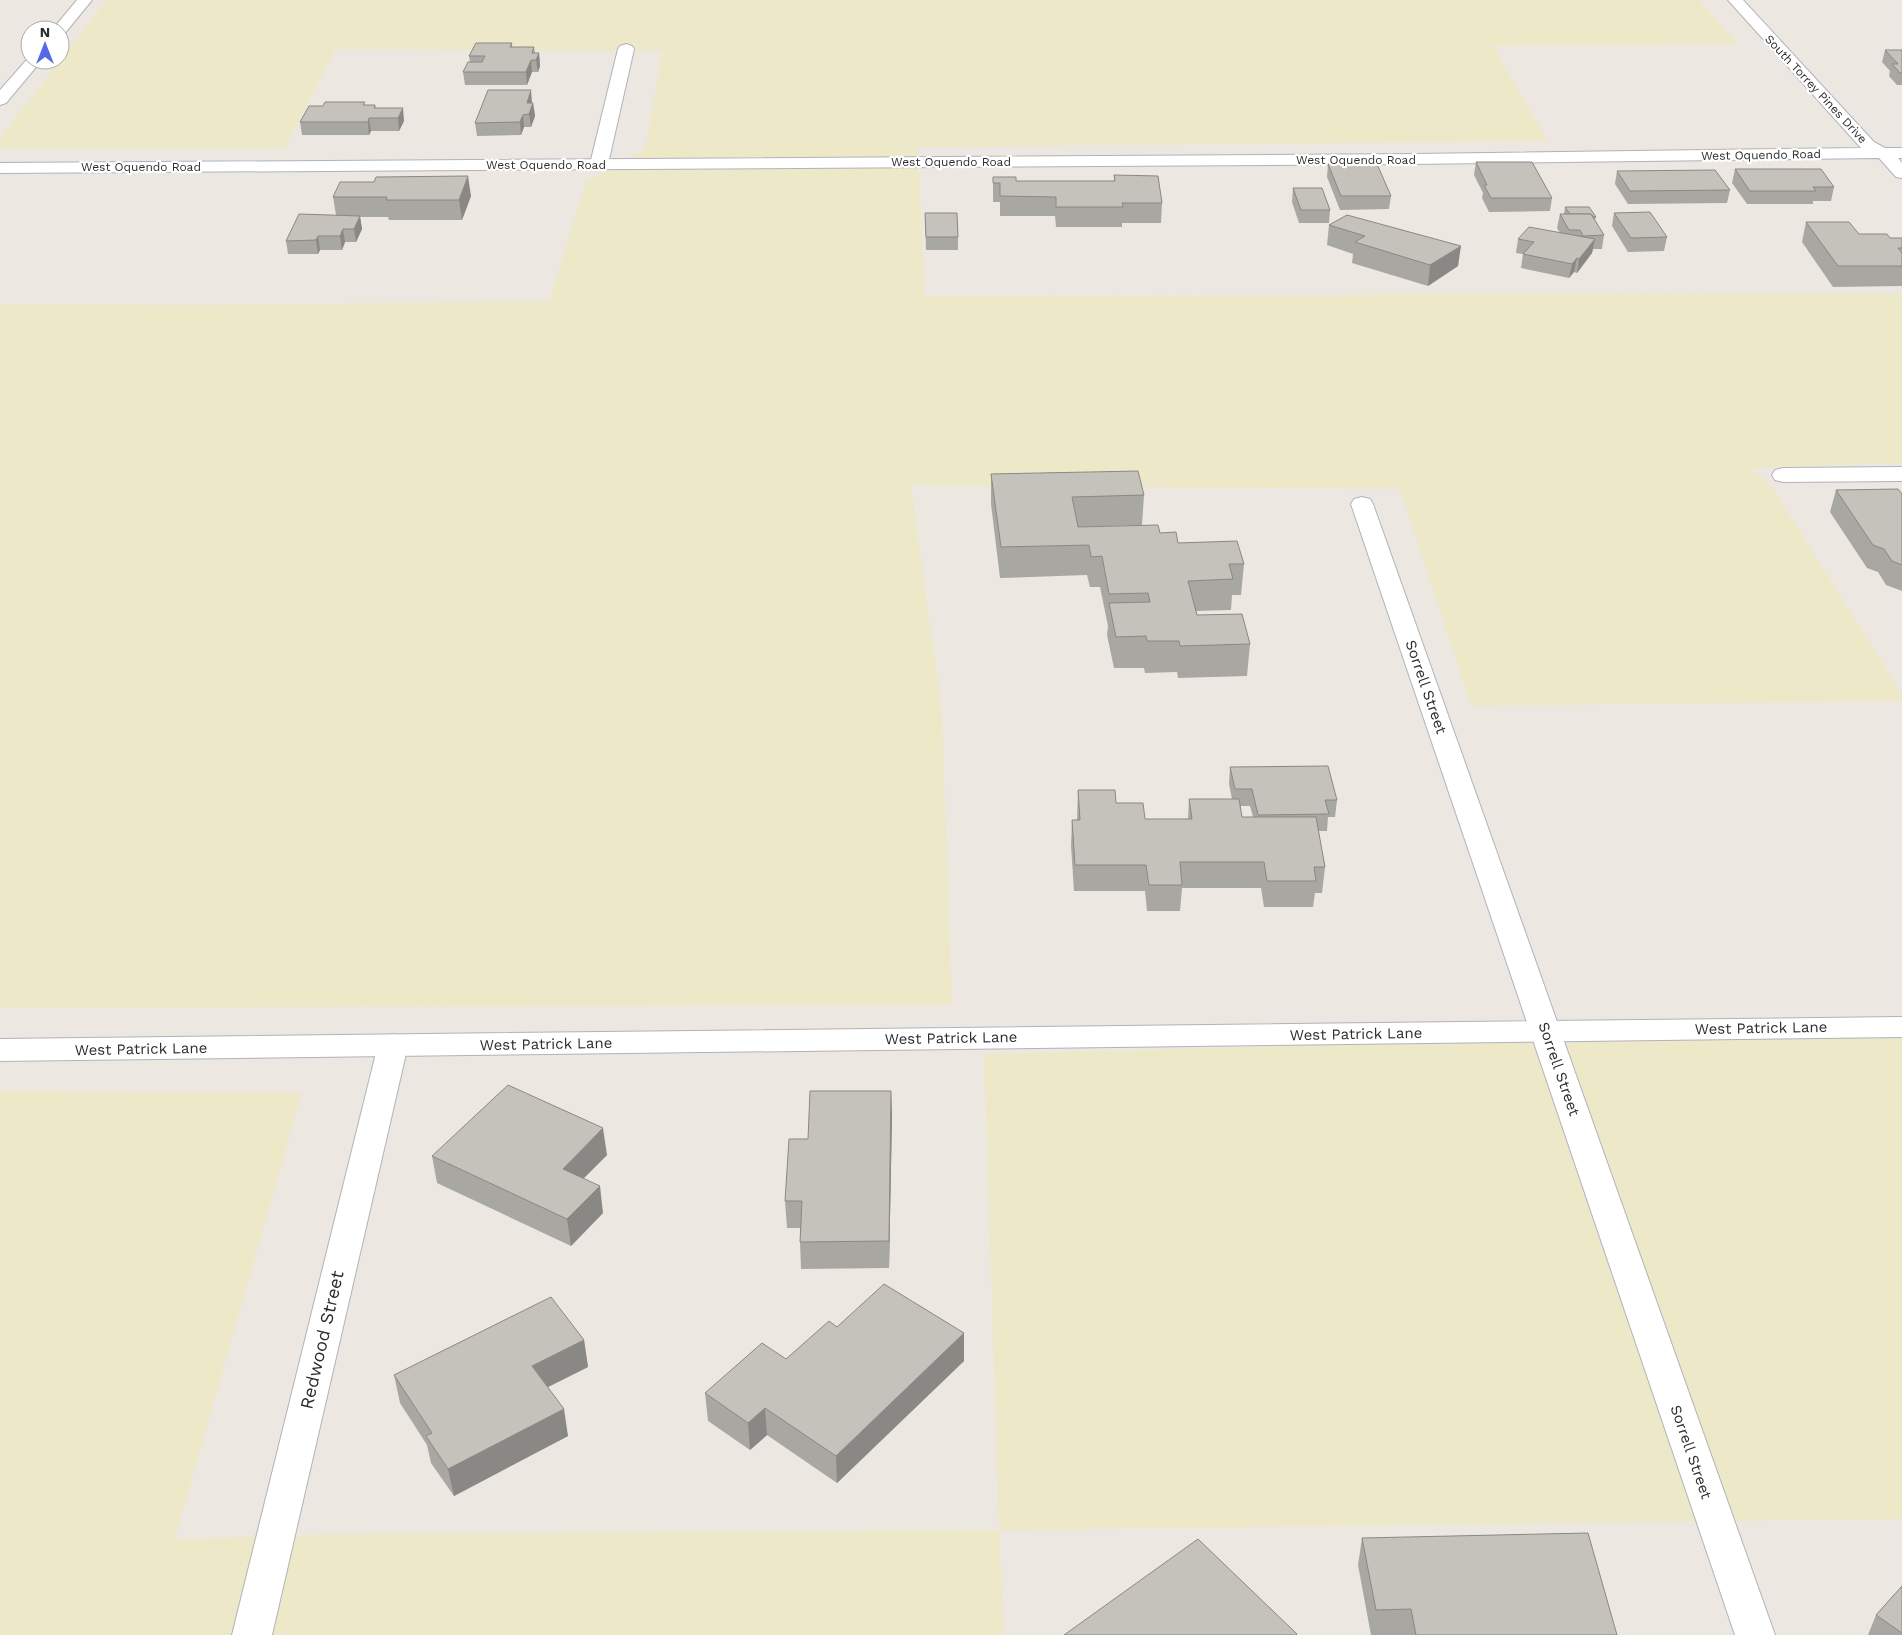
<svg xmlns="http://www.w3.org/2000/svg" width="1902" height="1635" viewBox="0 0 1902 1635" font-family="'Work Sans',sans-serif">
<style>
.sand{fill:#ede9c8}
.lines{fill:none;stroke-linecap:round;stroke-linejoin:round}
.minor-casing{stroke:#b1b2bb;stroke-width:2}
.tertiary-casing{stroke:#b1b2bb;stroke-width:2}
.minor{fill:#fff;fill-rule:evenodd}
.tertiary{fill:#fff;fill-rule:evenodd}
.wall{fill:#a9a7a2;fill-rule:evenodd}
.shaded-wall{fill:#8a8884}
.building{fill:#c5c2bc;stroke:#8a8884}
.labels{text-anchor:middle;stroke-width:4.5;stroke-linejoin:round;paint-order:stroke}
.far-street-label{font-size:12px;fill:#2c2c2c;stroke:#fff}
.street-label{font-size:15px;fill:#2c2c2c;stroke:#fff}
.near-street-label{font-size:18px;fill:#2c2c2c;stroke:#fff}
</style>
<rect width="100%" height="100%" fill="#ece8e1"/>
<g class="sand">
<polygon points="107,0 1699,0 1738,44 1493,46 1548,141 918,147 925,296 1902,294 1902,463 1750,468 1771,485 1902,694 1902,701 1471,706 1400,489 911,485 942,713 952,1005 0,1008 0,304 206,305 549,301 586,182 645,149 662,51 336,49 285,148 0,149 0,138"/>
<polygon points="1902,1029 1902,1519 999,1530 1004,1635 0,1635 0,1091 302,1093 175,1539 330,1534 999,1530 984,1054"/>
</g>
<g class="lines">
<defs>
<g id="minor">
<polygon points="77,0 92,0 65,33 60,35 60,30 52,30"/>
<polygon points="626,44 632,46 634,49 608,164 605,168 599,169 593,168 590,164 618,49 620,46"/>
<polygon points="30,56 30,60 42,60 6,103 0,105 0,90"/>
<polygon points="1902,467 1902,481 1783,482 1775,480 1772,475 1775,470 1783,468"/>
<polygon points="1362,497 1370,499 1373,504 1775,1635 1735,1635 1351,504 1354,499"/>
<polygon points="393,1034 404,1038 408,1045 272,1635 232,1635 378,1045 382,1038"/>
</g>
<g id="tertiary">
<polygon points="1728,0 1743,0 1874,142 1885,148 1902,148 1902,158 1898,158 1902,163 1902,178 1896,177 1879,158 1414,164 0,173 0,163 1414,154 1861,148"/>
<polygon points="1902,1017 1902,1037 0,1061 0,1039"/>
</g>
</defs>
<use href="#minor" class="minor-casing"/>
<use href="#tertiary" class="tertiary-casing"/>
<use href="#minor" class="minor"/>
<use href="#tertiary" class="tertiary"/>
</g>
<g class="wall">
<polygon points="512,43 512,47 534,47 535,53 539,53 540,66 538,72 532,72 527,85 465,85 463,72 470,62 469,56"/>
<polygon points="1885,50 1902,50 1902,85 1897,85 1889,76 1890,71 1882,62"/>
<polygon points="532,103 533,103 535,116 531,127 524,127 521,135 477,136 475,123"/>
<polygon points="365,105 375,105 376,108 404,121 399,131 371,131 369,135 302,135 300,122"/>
<polygon points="1476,162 1552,198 1550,211 1489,212 1482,198 1483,193 1474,175"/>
<polygon points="1328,164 1391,196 1389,209 1340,210 1327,177"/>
<polygon points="1735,169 1834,187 1831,201 1813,201 1813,204 1747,204 1732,183"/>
<polygon points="1617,171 1730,190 1727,203 1628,204 1615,184"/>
<polygon points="1114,175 1162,203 1161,223 1122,223 1122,227 1056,227 1055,216 1000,216 1000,202 993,202 993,177 1016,181 1114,181"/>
<polygon points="1293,188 1330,210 1329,223 1299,223 1292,202"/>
<polygon points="471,196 462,220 389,220 388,217 360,217 362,229 356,242 345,242 342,250 320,250 318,254 288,254 286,241 336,215 333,197"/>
<polygon points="1565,207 1596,217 1595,220 1604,235 1602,249 1593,249 1592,253 1577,273 1574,272 1569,278 1521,268 1523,254 1516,253 1518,239 1560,233 1557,228 1560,214 1564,214"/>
<polygon points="925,213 958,237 958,250 926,250"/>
<polygon points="1614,213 1667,237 1664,251 1628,252 1612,226"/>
<polygon points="1347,215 1458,266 1428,286 1352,263 1353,254 1327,245 1329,225"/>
<polygon points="1806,222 1859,234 1890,238 1902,238 1902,286 1833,287 1802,242"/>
<polygon points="991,474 1144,495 1142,525 1078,527 1160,533 1178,543 1244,564 1241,595 1232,595 1231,610 1196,611 1197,615 1250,644 1247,676 1178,678 1177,672 1145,673 1144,668 1114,668 1107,635 1108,626 1100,587 1090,587 1087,575 1000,578 991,504"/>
<polygon points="1836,490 1902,494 1902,591 1886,585 1878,572 1867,568 1830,512"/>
<path d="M 1230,767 L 1337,800 L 1335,817 L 1328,817 L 1327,831 L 1318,831 L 1325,867 L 1322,893 L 1315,893 L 1313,907 L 1264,907 L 1261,888 L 1182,888 L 1180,911 L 1147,911 L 1145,891 L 1074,891 L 1071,846 L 1072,820 L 1077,820 L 1078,790 L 1116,803 L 1145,819 L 1188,819 L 1189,799 L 1232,799 L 1229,784 ZM 1240,806 L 1250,806 L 1253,817 L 1242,817 Z"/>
<polygon points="891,1091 892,1117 889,1268 801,1269 800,1242 800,1228 787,1228 785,1201 808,1139"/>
<polygon points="607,1155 583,1179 603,1213 571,1246 437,1183 432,1156"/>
<polygon points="964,1333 964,1361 837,1483 767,1435 750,1450 708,1421 705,1393 786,1359"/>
<polygon points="584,1340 588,1367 548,1387 568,1436 454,1496 431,1463 427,1445 400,1403 394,1375"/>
<polygon points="1362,1538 1617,1635 1371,1635 1358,1565"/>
<polygon points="1902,1586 1902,1635 1868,1635 1876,1615"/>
</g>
<g class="shaded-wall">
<polygon points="539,53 540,66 538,72 536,60"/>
<polygon points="531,60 532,72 527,85 526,72"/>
<polygon points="531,90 532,103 528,116 527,103"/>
<polygon points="533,103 535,116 531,127 529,114"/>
<polygon points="403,108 404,121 399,131 398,118"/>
<polygon points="523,115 524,127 521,135 520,122"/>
<polygon points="369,118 371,131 369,135 368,122"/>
<polygon points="468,176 471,196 462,220 459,200"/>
<polygon points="360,216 362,229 356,242 354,229"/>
<polygon points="343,229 345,242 342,250 340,236"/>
<polygon points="318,236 320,250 318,254 316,240"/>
<polygon points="1595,239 1592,253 1577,273 1579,259"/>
<polygon points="1461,246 1458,266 1428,286 1430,265"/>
<polygon points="1577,258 1574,272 1569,278 1572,264"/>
<polygon points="891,1091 892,1117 889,1268 889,1241"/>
<polygon points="603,1128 607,1155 566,1196 563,1169"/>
<polygon points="600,1186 603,1213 571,1246 567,1219"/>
<polygon points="964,1333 964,1361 837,1483 836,1456"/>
<polygon points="584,1340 588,1367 536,1393 532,1366"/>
<polygon points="765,1408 767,1435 750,1450 748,1423"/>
<polygon points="564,1409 568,1436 454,1496 448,1469"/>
</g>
<g class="building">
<polygon points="476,43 512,43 510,47 534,47 532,53 539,53 536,60 531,60 526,72 463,72 468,62 482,62 485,56 469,56"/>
<polygon points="1885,50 1902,50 1902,73 1900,73 1892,64 1898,64"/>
<polygon points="488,90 531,90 527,103 533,103 529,114 523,115 520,122 475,123"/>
<polygon points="325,102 365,102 363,105 375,105 374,108 403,108 398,118 369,118 368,122 300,122 309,106 323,106"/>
<polygon points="1476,162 1532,162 1552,198 1491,198 1484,185 1487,185"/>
<polygon points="1328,164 1377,164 1391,196 1341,196"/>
<polygon points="1735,169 1821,169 1834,187 1813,187 1816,191 1750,191"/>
<polygon points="1715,170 1730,190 1630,191 1617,171"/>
<polygon points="1114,175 1158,176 1162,203 1122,203 1123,207 1056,207 1056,197 1000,196 1000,183 993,183 993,177 1016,177 1016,181 1115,181"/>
<polygon points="468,176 459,200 386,200 387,197 333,197 340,182 374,182 376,177"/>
<polygon points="1293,188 1322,188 1330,210 1301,210"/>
<polygon points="1565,207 1589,207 1596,217 1594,217 1591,214 1570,214"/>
<polygon points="1650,212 1667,237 1631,238 1614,213"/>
<polygon points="925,213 957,213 958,237 926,237"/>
<polygon points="299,214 360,216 354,229 343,229 340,236 318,236 316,240 286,241"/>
<polygon points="1560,214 1591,214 1604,235 1583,236 1580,230 1569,230"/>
<polygon points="1347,215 1461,246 1430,265 1355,242 1365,236 1329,225"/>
<polygon points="1806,222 1849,222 1859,234 1887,234 1890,238 1902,238 1902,248 1898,248 1902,253 1902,266 1838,266"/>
<polygon points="1529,227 1595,239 1579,259 1577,258 1572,264 1523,254 1534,242 1518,239"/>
<polygon points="1138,471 1144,495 1072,497 1078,527 1158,525 1160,533 1176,532 1178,543 1237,541 1244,564 1229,564 1233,579 1188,581 1197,615 1242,614 1250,644 1180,646 1179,641 1147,641 1146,636 1116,637 1109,603 1150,602 1148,593 1109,594 1102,556 1091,557 1089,545 1001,547 991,474"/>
<polygon points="1898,489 1902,494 1902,565 1892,561 1884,549 1873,545 1836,490"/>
<polygon points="1328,766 1337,800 1325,800 1329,814 1258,815 1252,789 1235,789 1230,767"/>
<polygon points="1078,790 1115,790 1116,803 1143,803 1145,819 1192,819 1189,799 1239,799 1242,817 1316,817 1325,867 1314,867 1316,881 1267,881 1264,862 1180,862 1182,885 1149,885 1146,865 1075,865 1072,820 1080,820"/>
<polygon points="508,1085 603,1128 563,1169 600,1186 567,1219 432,1156"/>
<polygon points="810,1091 891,1091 889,1241 800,1242 802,1201 785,1201 789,1139 808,1139"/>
<polygon points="884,1284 964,1333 836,1456 765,1408 748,1423 705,1393 762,1343 786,1359 829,1321 837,1327"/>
<polygon points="551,1297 584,1340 532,1366 564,1409 448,1469 426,1436 432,1433 394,1375"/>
<polygon points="1588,1533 1617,1635 1416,1635 1411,1609 1376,1610 1362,1538"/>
<polygon points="1198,1539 1297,1634 1296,1635 1064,1635"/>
<polygon points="1902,1586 1902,1633 1876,1615"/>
</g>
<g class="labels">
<g class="far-street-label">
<text transform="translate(1816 89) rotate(47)" y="4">South Torrey Pines Drive</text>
<text transform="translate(1761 155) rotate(-1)" y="4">West Oquendo Road</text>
<text x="1356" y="164">West Oquendo Road</text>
<text x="951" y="166">West Oquendo Road</text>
<text x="546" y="169">West Oquendo Road</text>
<text x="141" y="171">West Oquendo Road</text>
</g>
<g class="street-label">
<text transform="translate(1426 687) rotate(71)" y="5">Sorrell Street</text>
<text transform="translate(1761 1028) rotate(-1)" y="5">West Patrick Lane</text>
<text transform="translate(1356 1034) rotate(-1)" y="5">West Patrick Lane</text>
<text transform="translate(951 1038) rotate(-1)" y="5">West Patrick Lane</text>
<text transform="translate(546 1044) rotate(-1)" y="5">West Patrick Lane</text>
<text transform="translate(141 1049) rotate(-1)" y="5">West Patrick Lane</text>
<text transform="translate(1559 1069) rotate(71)" y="5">Sorrell Street</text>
<text transform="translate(1691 1452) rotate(71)" y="5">Sorrell Street</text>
</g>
<g class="near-street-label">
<text transform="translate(322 1340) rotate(-77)" y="6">Redwood Street</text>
</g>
</g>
<g transform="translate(45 45)"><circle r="24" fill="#ffffff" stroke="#ababab"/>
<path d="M0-4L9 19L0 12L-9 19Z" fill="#5469e5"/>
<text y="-8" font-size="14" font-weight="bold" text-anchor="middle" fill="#2c2c2c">N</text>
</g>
</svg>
